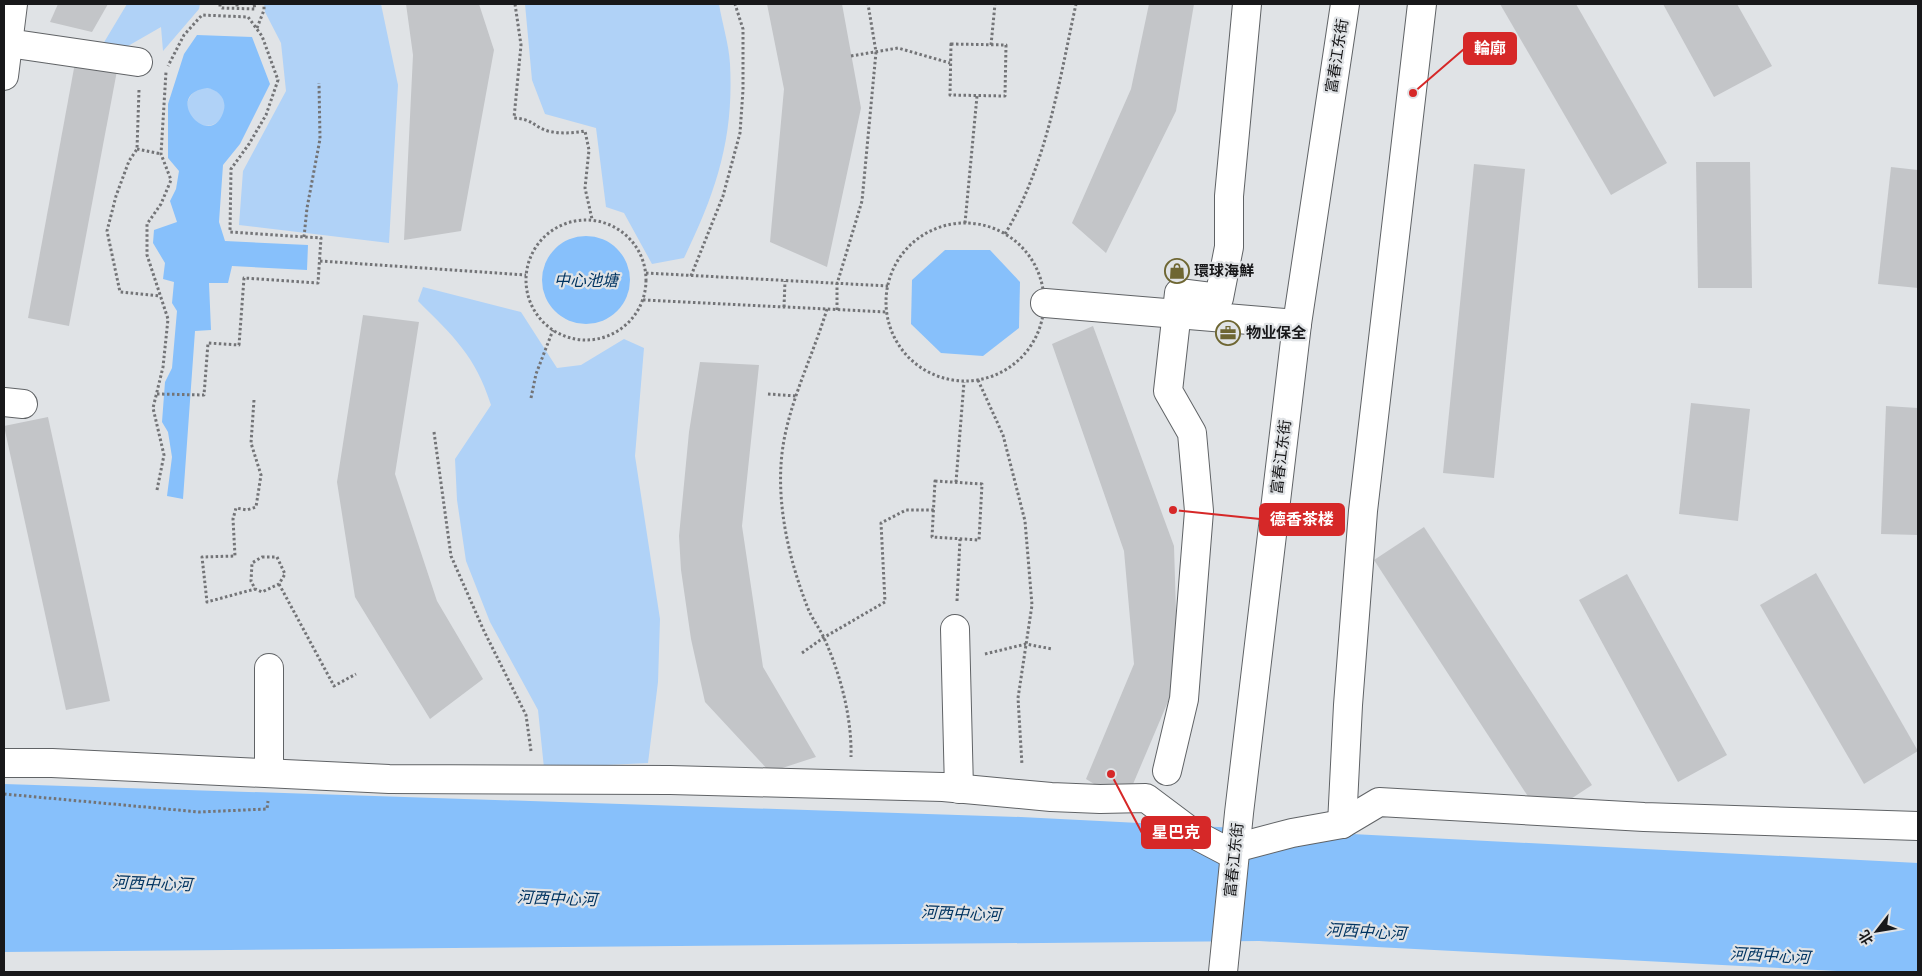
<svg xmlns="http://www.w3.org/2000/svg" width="1922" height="976" viewBox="0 0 1922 976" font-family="Arial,'Noto Sans SC',sans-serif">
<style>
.green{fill:#b0d2f7}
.water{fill:#87c0fb;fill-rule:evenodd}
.building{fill:#c3c5c8}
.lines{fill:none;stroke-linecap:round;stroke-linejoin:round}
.minor-casing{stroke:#606366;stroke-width:30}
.tertiary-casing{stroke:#606366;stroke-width:30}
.path{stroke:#737477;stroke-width:3;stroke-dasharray:2.5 2.5;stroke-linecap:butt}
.minor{stroke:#fff;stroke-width:28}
.tertiary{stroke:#fff;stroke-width:28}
.labels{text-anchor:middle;stroke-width:4.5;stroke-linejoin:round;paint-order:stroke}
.street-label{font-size:15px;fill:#18181a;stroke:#e0e3e6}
.poi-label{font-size:15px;font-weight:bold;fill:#18181a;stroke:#e0e3e6;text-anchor:start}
.water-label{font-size:16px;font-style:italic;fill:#003461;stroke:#e0e3e6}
.leader{fill:none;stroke:#d62828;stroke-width:2}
.callout-dot{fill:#d62828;stroke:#e0e3e6;stroke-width:2}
.callout{fill:#d62828;stroke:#d62828;stroke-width:2}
.callout-label{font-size:16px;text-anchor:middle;font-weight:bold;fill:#fff}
</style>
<rect width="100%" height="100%" fill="#e0e3e6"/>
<g class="green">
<polygon points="127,4 200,4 199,9 163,51 161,27 121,50 103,44"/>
<polygon points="264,4 381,4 398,85 389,243 239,225 243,171 286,91 281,43 265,12"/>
<path d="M 525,4 L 719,4 C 722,23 729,44 730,64 C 734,139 716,192 684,258 L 652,264 L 624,213 L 606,207 L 596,128 L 545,114 L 532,80 Z"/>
<circle cx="206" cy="107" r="19"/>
<path d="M 423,287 L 521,312 L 557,368 L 581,365 L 624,339 L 644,348 L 635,456 L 660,619 L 658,682 L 648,763 L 544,768 L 538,710 L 490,622 L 466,561 L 457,500 L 455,459 L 491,405 C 475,355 453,336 418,301 Z"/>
</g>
<g class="water">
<path d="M 197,35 L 252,37 L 270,84 L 240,144 L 223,165 L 219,222 L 225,241 L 308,245 L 307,270 L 232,266 L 228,283 L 209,283 L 211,330 L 195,331 L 183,499 L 167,496 L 172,457 L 168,432 L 162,422 L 165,382 L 172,368 L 177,311 L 172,303 L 174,282 L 163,279 L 165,263 L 153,243 L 154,230 L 177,222 L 170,201 L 176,189 L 179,171 L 168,158 L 168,104 L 184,54 ZM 207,88 C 219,90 228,100 223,113 C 209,151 161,94 207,88 Z"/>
<circle cx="586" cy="280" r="44"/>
<polygon points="945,250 990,250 1020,282 1019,328 983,356 941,353 911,324 912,280"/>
<polygon points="4,784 1021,817 1918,863 1918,972 1857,972 1259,941 4,952"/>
</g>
<g class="building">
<polygon points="58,4 108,4 92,32 50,22"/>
<polygon points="406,4 479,4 494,50 461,231 404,240 413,55"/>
<polygon points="767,4 842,4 861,108 827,267 770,242 784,89"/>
<polygon points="1149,4 1194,4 1176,111 1106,253 1072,223 1131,89"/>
<polygon points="1500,4 1576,4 1667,163 1611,195"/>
<polygon points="1663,4 1737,4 1772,66 1714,97"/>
<polygon points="77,52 119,60 69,326 28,318"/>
<polygon points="1696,162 1750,162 1752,288 1698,288"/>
<polygon points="1474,164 1525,169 1494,478 1443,473"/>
<polygon points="1891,167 1918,170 1918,288 1878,284"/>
<polygon points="363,315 419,322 395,474 437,601 483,679 430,719 355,597 337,482"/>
<polygon points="1093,326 1174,546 1178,678 1125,803 1086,779 1134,664 1124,551 1052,344"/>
<polygon points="700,362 759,365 742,526 763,667 816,757 770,772 705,702 691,639 681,570 679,536 689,432"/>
<polygon points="1691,403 1750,409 1738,521 1679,514"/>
<polygon points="1886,406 1918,408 1918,535 1881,534"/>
<polygon points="48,417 110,701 66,710 4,426"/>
<polygon points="1424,527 1592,785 1542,818 1374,560"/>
<polygon points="1816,573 1918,751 1864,784 1760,605"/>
<polygon points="1627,574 1727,755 1678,782 1579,600"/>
</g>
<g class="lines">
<defs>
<g id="minor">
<polyline points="8,43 138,62"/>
<polyline points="4,76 13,4"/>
<polyline points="1045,303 1297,324"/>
<polyline points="4,402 23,404"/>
<polyline points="955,629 959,789"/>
<polyline points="4,763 52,763 389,779 670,780 943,787 1051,797 1100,799 1146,798 1194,834 1234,855"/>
<polyline points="1167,771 1184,699 1199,511 1192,433 1168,391 1179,293 1219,298 1229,247 1229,196 1247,4"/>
<polyline points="269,773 269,668"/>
<polyline points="1342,824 1348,705 1363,511 1422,4"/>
<polyline points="1235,848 1292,833 1342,824 1379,802 1644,817 1918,826"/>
</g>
<polyline id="tertiary" points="1223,972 1239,813 1297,324 1345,4"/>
</defs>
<use href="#minor" class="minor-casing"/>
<use href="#tertiary" class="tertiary-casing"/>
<g class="path">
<polyline points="220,4 220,7 222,8 255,9 254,4"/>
<polyline points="237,4 237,9"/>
<path d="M 515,4 L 521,45 L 514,118 C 533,119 534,127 548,131 C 560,134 573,133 585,131 L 589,150 L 585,188 L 592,219"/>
<polyline points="257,28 264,10 264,4"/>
<polygon points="951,44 1006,45 1005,96 950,95"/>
<polyline points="991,45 995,4"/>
<polyline points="851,56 898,48 950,63"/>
<polyline points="139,90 137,149 129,161 116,196 107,231 120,292 160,296"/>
<polyline points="137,149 161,154"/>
<circle cx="586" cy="280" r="60"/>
<circle cx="965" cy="302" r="79"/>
<polyline points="965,223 977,96"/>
<path d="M 1005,234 C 1047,164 1059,82 1076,4"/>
<polyline points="304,237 307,208 320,139 319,83"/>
<polyline points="320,261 526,275"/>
<polyline points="646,273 888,286"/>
<polyline points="691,276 723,196 740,133 743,90 743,29 735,4"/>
<polyline points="643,300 887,312"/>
<polyline points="784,307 785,281"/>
<path d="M 827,309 C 814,352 794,392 785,435 C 773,491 787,554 807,606 C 811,617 818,626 823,636 C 840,672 852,717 851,757"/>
<polyline points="837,310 837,284 862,201 876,52 868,4"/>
<polyline points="978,380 1003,435 1025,521 1032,605 1018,698 1022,765"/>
<polyline points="157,394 204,395 208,343 239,345 244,278 318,283 321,238 230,232 231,169 249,144 266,115 278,80 262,36 248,17 202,15 184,35 168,66"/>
<polyline points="768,394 796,396"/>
<polyline points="531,398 536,374 553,330"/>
<polyline points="254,400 251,443 261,475 256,507 247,510 236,508 233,519 235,556 202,557 207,602 255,589"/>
<polyline points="434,432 451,556 484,631 526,715 531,751"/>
<polygon points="935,481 982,484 979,540 932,537"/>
<polyline points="956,482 964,382"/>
<polyline points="157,490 164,455 153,408 163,367 168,319 147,255 147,224 161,204 171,180 161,154 166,72"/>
<polygon points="262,557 277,557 285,574 279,584 262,592 255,589 251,581 252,563"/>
<polyline points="279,584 334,686 356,674"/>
<polyline points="957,601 960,539"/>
<polyline points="802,653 823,638 885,602 881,523 906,510 934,510"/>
<polyline points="985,654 1026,644 1052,649"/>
<polyline points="4,794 199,812 267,809 268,801"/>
</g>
<use href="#minor" class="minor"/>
<use href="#tertiary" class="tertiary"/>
</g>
<defs>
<symbol id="shop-ring" viewBox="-11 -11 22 22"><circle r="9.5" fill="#e0e3e6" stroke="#6e6632" stroke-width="1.5"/><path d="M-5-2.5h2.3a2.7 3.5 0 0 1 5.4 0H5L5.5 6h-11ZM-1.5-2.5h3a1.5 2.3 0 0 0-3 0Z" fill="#6e6632"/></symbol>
<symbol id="office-ring" viewBox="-11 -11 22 22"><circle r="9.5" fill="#e0e3e6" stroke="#6e6632" stroke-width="1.5"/><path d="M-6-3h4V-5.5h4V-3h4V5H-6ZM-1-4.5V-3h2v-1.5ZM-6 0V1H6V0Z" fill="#6e6632"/></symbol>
</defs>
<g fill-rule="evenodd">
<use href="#shop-ring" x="1163" y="257" width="28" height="28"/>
<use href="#office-ring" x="1214" y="319" width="28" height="28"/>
</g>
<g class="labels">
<g class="street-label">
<text transform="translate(1337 56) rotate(-81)" y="5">富春江东街</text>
<text transform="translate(1281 457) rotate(-83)" y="5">富春江东街</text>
<text transform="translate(1234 860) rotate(-84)" y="5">富春江东街</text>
</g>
<g class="poi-label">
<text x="1194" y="276">環球海鮮</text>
<text x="1246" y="338">物业保全</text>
</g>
<g class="water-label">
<text x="586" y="286">中心池塘</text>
<text transform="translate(152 883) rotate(2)" y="6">河西中心河</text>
<text transform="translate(557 898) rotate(2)" y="6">河西中心河</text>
<text transform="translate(961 913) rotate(2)" y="6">河西中心河</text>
<text transform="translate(1366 931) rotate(3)" y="6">河西中心河</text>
<text transform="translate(1770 955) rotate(3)" y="6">河西中心河</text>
</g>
</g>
<path class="leader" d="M1413 93L1464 49M1173 510L1260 519M1111 774L1142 833"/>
<g class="callout-dot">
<circle cx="1413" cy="93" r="5"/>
<circle cx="1173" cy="510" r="5"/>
<circle cx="1111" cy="774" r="5"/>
</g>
<g class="callout">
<rect x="1464" y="33" width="52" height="31" rx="5"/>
<rect x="1260" y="504" width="84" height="31" rx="5"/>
<rect x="1142" y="817" width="68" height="31" rx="5"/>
</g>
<g class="callout-label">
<text x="1490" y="54">輪廓</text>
<text x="1302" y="525">德香茶楼</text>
<text x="1176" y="838">星巴克</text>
</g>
<rect width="1922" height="976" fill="none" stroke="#18181a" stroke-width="10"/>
<g transform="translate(1877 931) rotate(239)" stroke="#e0e3e6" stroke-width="4" paint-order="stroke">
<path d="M0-4L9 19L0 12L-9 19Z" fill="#18181a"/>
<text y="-8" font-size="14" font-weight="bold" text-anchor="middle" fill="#18181a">北</text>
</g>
</svg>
